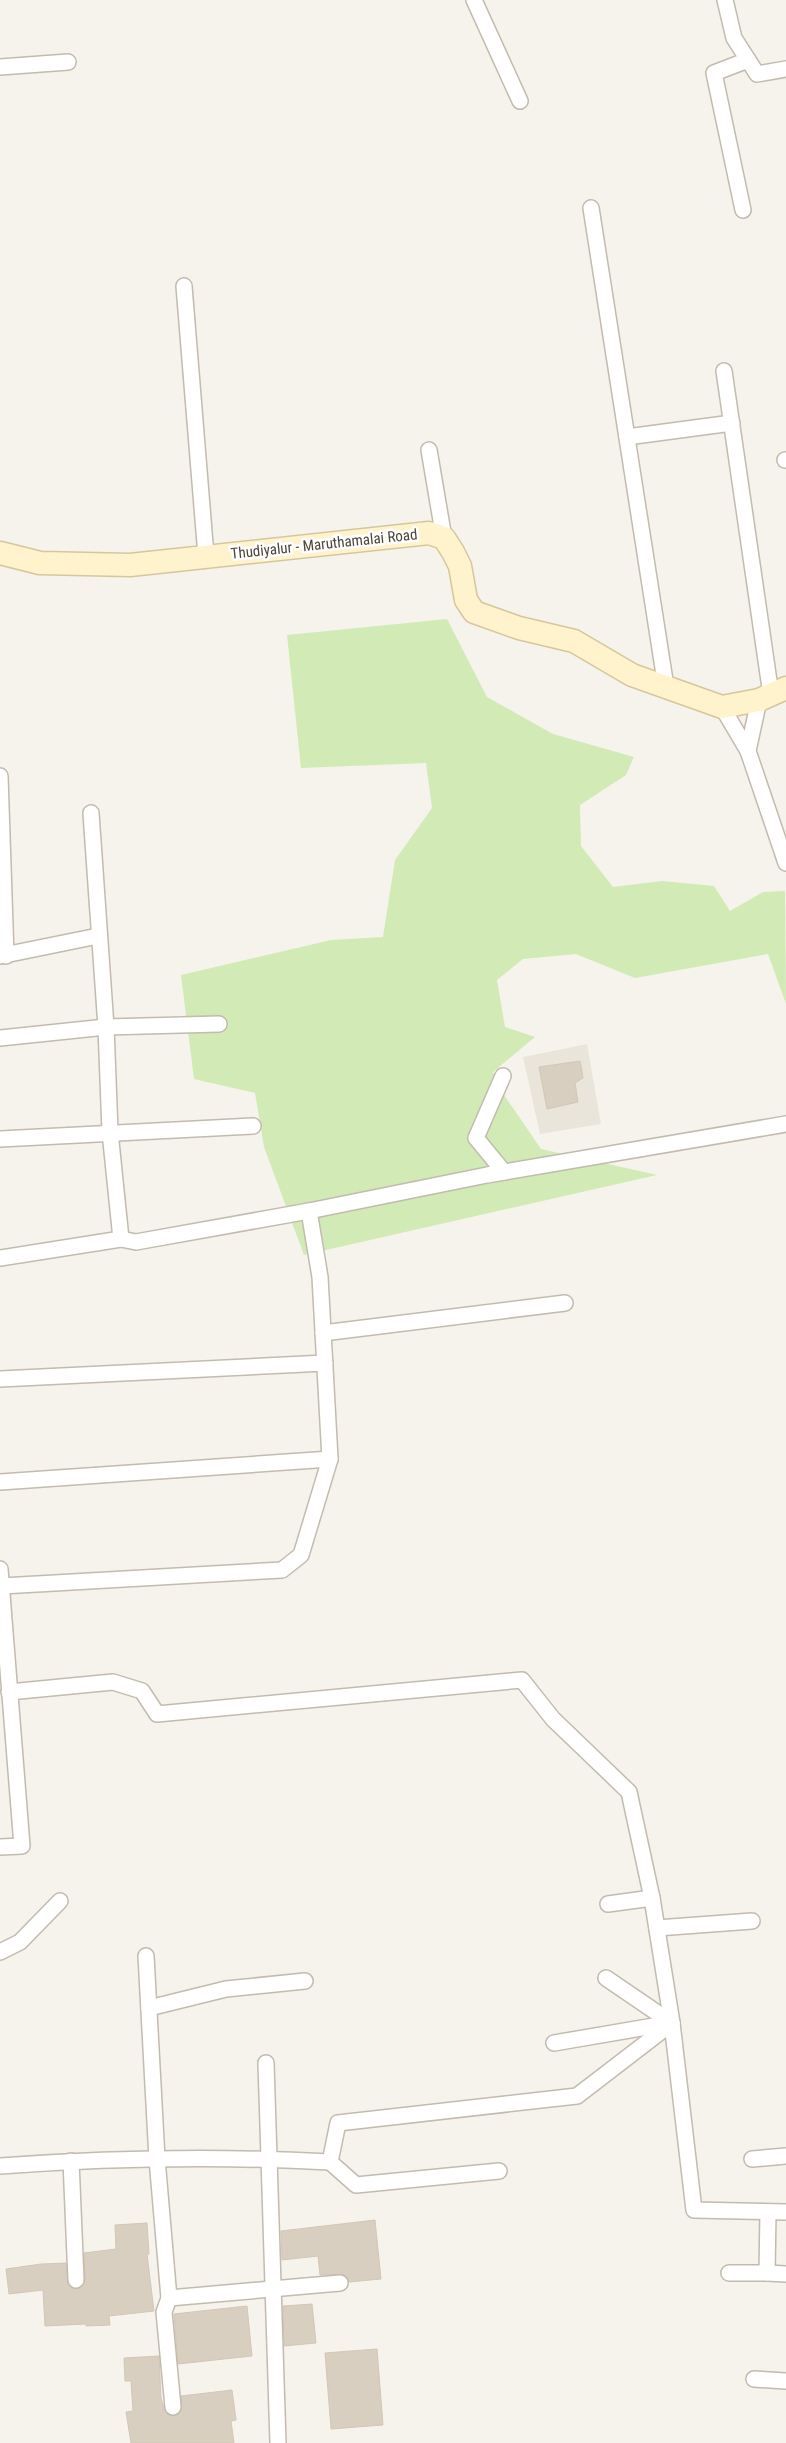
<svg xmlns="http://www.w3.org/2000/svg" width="786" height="2443" viewBox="0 0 786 2443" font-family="'Roboto Condensed',sans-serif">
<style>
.residential{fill:#eae5da}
.green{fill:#d2eab5}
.building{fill:#d8cfc1;stroke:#d3c7b4}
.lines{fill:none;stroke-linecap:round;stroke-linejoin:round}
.street-casing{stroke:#c2bbae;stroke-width:18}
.secondary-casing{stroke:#d6c79b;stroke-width:25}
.street{stroke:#fff;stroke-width:15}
.secondary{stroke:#fff3cd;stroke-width:22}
.labels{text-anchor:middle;stroke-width:5;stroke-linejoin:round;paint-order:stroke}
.street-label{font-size:15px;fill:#4b4439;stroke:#fff}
</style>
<rect width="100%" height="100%" fill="#f6f3ec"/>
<polygon class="residential" points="587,1044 601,1124 540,1134 523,1057"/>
<polygon class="green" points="447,619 487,697 553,734 634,757 626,775 580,805 581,846 613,887 662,881 714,886 730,911 763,892 785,891 786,1004 768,954 635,978 576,954 523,959 497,980 505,1027 535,1037 493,1072 502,1092 541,1149 657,1175 304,1255 264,1147 255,1093 194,1079 181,975 331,940 383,937 395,860 432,808 426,763 301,768 287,635"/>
<g class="building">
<polygon points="580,1061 583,1078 575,1083 578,1102 547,1109 539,1067"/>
<polygon points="375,2220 381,2279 349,2282 343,2274 320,2275 318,2256 282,2260 281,2231"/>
<polygon points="147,2223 149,2254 147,2254 154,2311 109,2316 110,2325 86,2326 86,2324 45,2326 43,2290 9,2294 6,2269 41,2264 66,2263 68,2285 72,2288 81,2288 85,2280 84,2253 116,2249 115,2225"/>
<polygon points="312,2304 316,2343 284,2346 283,2306"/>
<polygon points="247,2306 252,2356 178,2364 174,2314"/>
<polygon points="377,2349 383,2425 331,2429 325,2353"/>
<polygon points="159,2356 161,2398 165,2412 169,2415 174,2416 181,2411 181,2396 232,2390 236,2420 231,2421 234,2443 131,2443 126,2412 133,2411 131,2381 125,2381 124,2358"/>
</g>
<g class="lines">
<defs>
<g id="street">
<polyline points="474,0 520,101"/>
<polyline points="725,0 734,38 757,74 786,69"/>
<polyline points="0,67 68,62"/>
<polyline points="591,208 666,687"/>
<polyline points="743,210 714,73 748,60"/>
<polyline points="184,286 206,556"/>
<polyline points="724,371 771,695"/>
<polyline points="627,437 732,423"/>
<polyline points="429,450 444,538"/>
<polyline points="785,460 786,460"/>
<polyline points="759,700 748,751 786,863"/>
<polyline points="722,707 748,751"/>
<polyline points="0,776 6,956"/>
<polyline points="91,813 106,1027 110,1132 121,1239"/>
<polyline points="0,956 98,936"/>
<polyline points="0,1038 106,1027 219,1024"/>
<polyline points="503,1076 476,1138 504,1172"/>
<polyline points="0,1139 253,1126"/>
<polyline points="0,1258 121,1239 136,1242 309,1211 487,1175 786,1124"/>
<polyline points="323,1333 565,1303"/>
<polyline points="0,1379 325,1363"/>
<polyline points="0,1482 330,1459"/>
<polyline points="0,1569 22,1846 0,1847"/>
<polyline points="2,1586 282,1570 301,1555 330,1459 320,1277 309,1211"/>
<polyline points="9,1692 113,1682 142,1691 157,1714 522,1680 553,1719 629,1792 652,1898 672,2023 694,2210 786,2212"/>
<polyline points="608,1904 652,1898"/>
<polyline points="657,1928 752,1921"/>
<polyline points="0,1952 20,1942 60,1901"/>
<polyline points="146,1956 157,2159 169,2298 164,2312 173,2407"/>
<polyline points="606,1978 672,2023"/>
<polyline points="149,2008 226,1989 305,1981"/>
<polyline points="554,2043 671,2023"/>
<polyline points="266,2063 278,2443"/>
<polyline points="752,2159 786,2156"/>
<polyline points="71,2161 76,2280"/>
<path d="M 0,2166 C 110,2158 220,2156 330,2162"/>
<polyline points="499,2171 356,2185 330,2162 338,2123 577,2096 672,2023"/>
<polyline points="768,2212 767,2273 786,2274"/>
<polyline points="729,2273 767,2273"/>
<polyline points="169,2298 340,2283"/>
<polyline points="754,2379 786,2381"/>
</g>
<polyline id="secondary" points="0,553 40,563 130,565 429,533 444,538 453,552 460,566 466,600 474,612 519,628 574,641 632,675 722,707 759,700 786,688"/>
</defs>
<use href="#street" class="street-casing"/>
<use href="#secondary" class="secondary-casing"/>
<use href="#street" class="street"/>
<use href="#secondary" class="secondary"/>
</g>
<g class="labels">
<g class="street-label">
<text transform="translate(324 544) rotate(-6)" y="5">Thudiyalur - Maruthamalai Road</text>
</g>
</g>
</svg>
